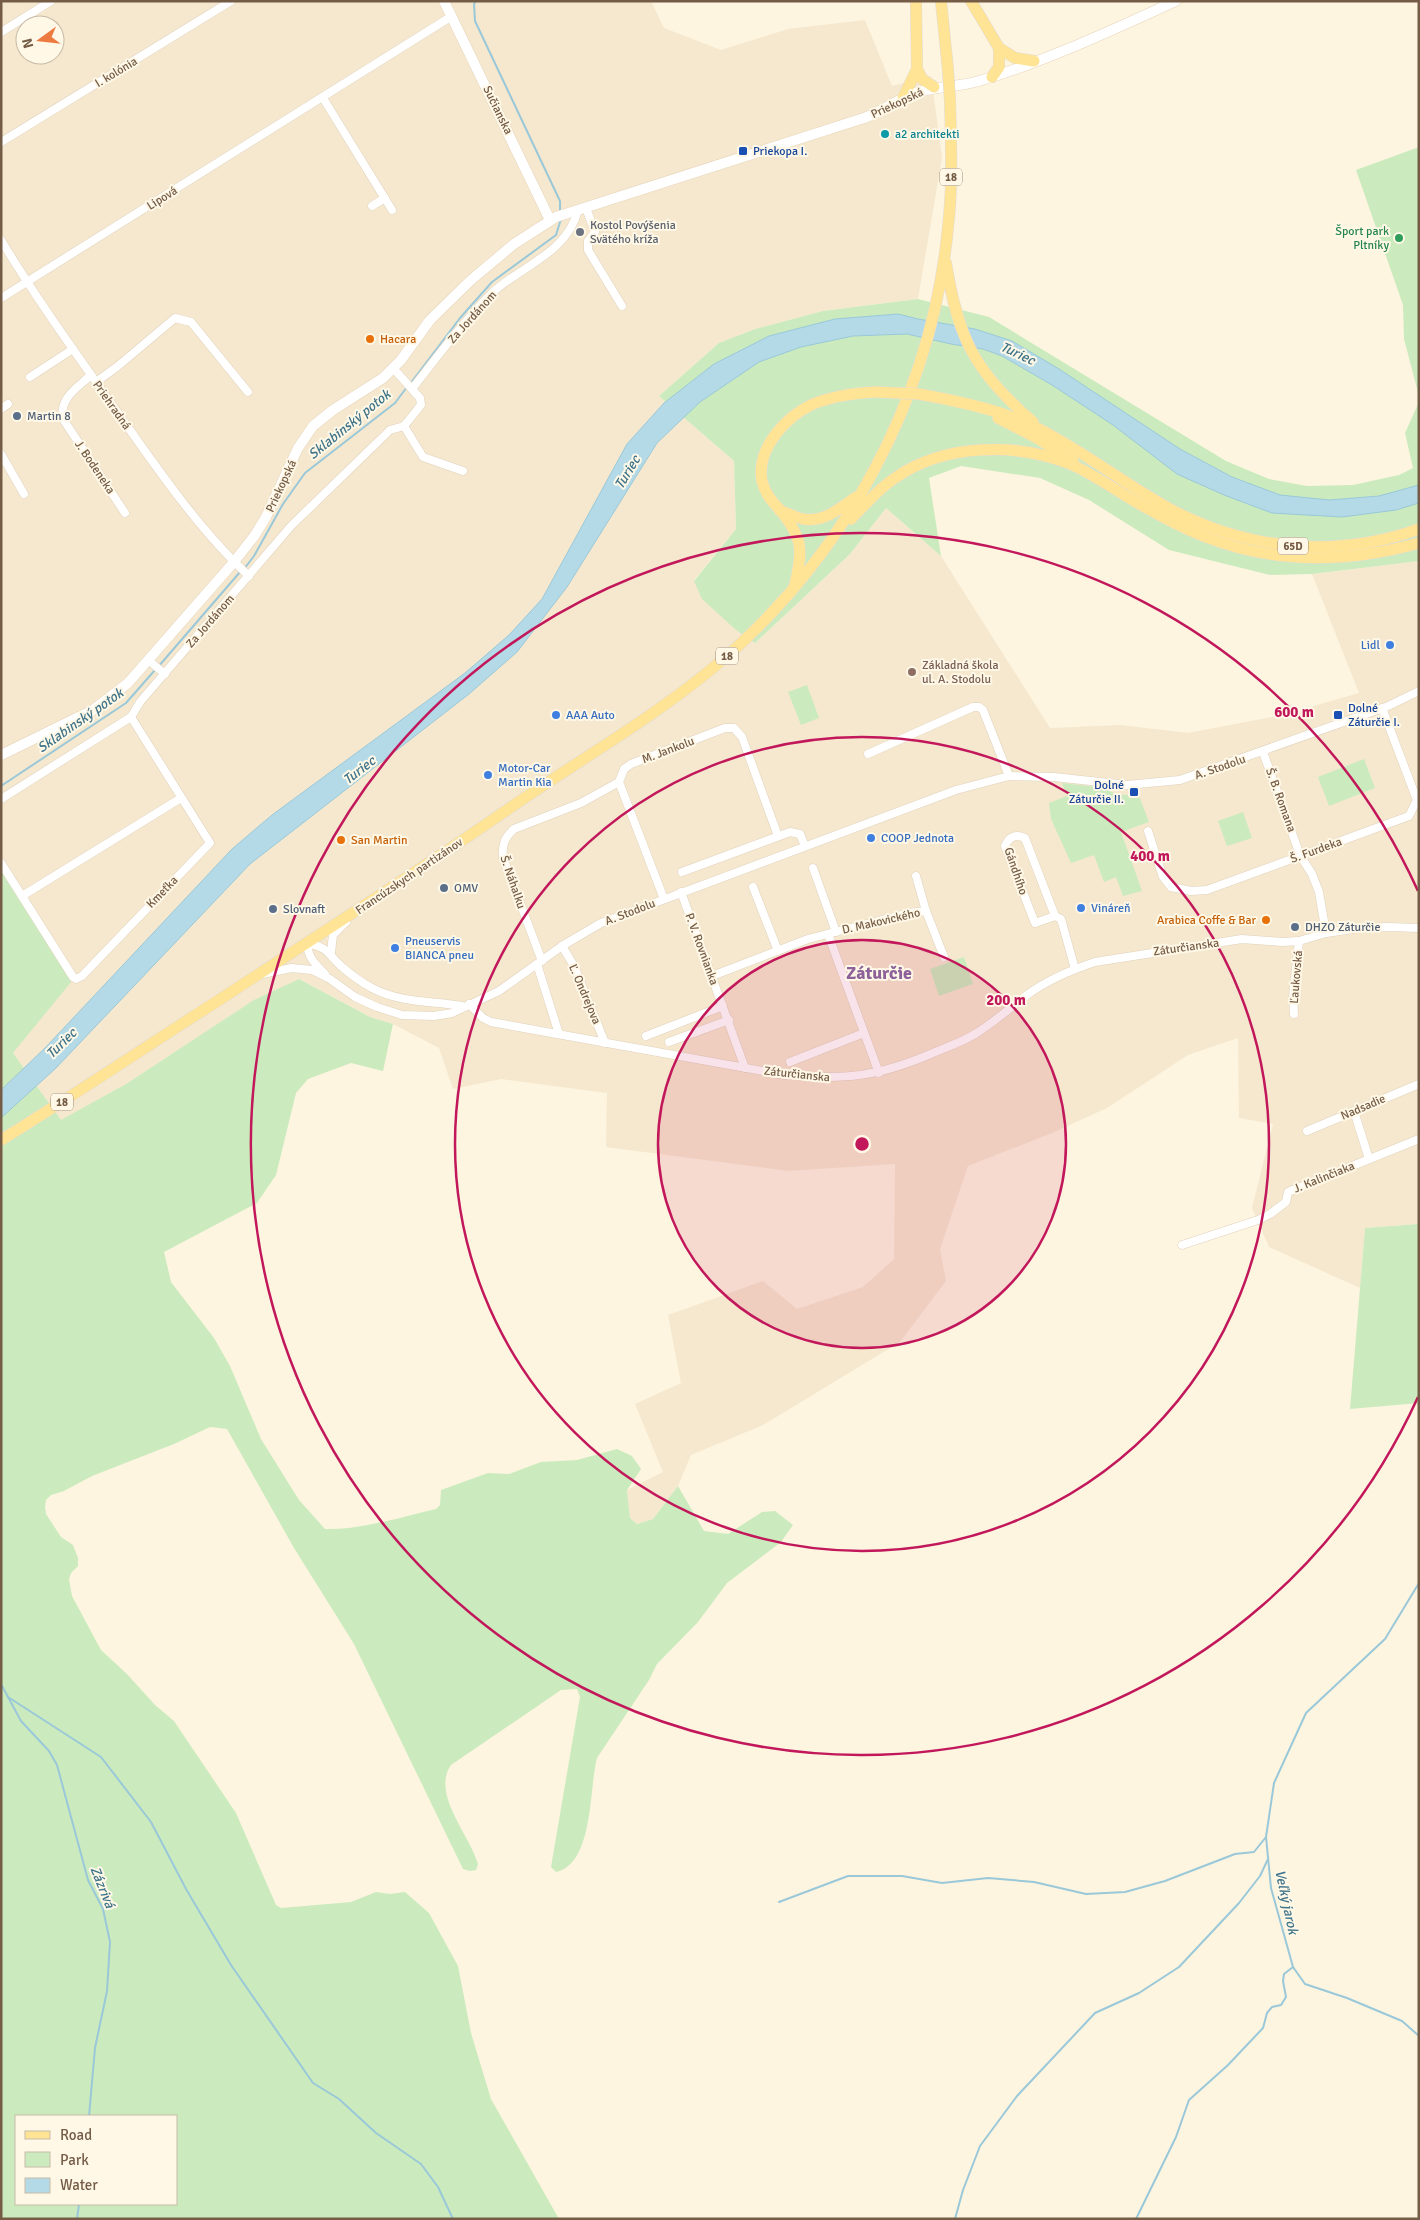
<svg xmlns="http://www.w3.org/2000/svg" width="1420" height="2220" viewBox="0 0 1420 2220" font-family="Signika,sans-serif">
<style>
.residential{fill:#f5e8ce;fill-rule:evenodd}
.green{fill:#cbebbe;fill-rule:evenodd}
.water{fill:#b4dae7;stroke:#9ac8d9}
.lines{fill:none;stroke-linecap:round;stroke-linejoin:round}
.stream{stroke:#9ac8d9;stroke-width:2}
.street-casing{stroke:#e1d2bc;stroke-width:9}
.secondary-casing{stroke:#e7d4b9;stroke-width:11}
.primary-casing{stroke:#e1dbd6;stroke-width:12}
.street{stroke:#fff;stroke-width:8}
.secondary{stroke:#fff;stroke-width:10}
.primary{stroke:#ffe495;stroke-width:11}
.primary-bridge-casing{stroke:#e1dbd6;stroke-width:12;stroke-linecap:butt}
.primary-bridge{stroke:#ffe495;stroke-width:11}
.ring{fill:none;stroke:#c2185b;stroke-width:2.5}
.culture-dot{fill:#0f9aa8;stroke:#fff8e7;stroke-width:2}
.transit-dot{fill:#1a4fb4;stroke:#fff8e7;stroke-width:2}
.worship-dot{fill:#6b7280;stroke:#fff8e7;stroke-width:2}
.leisure-dot{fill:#2e9e5b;stroke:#fff8e7;stroke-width:2}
.food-dot{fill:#e8710a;stroke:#fff8e7;stroke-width:2}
.service-dot{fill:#5c6f8a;stroke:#fff8e7;stroke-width:2}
.shop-dot{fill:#3f7fe0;stroke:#fff8e7;stroke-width:2}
.education-dot{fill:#8d6e63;stroke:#fff8e7;stroke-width:2}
.labels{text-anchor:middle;stroke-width:4;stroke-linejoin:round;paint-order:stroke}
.shield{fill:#fff8e7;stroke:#9e8b76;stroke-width:1}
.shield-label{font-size:11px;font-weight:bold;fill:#755c46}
.street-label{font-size:12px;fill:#755c46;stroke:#fff8e7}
.culture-label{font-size:12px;fill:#0d838f;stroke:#fff8e7;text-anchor:start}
.transit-label{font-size:12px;fill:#164399;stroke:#fff8e7;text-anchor:start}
.worship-label{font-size:12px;fill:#5b616d;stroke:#fff8e7;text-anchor:start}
.leisure-label{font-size:12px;fill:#27864d;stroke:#fff8e7;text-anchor:end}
.food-label{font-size:12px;fill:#c56008;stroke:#fff8e7;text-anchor:start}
.service-label{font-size:12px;fill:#4e5e75;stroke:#fff8e7;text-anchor:start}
.shop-label{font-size:12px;fill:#366cbe;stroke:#fff8e7;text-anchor:start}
.education-label{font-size:12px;fill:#785e54;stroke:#fff8e7;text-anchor:start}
.water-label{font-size:14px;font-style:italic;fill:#3f748a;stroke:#fff8e7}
.district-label{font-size:18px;font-weight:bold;fill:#8d6199;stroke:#fff8e7}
.centre{fill:#c2185b;stroke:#fff8e7;stroke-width:2.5}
.ring-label{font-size:15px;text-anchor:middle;font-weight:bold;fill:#c2185b;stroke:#fff8e7;stroke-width:4;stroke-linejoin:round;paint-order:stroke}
</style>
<rect width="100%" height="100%" fill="#fdf5e0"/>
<path class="residential" d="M 1,1 L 651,1 L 664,28 L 721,50 L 788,29 L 865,20 L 892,86 L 931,76 L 942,157 L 918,299 L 823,311 L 755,329 L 719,343 L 659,396 L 734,461 L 736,529 L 694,580 L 755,643 L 850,554 L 886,508 L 941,556 L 1050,728 L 1121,725 L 1188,733 L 1282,715 L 1359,693 L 1312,574 L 1419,561 L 1419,1224 L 1365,1228 L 1360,1288 L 1269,1247 L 1252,1208 L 1273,1124 L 1239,1118 L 1238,1038 L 1188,1055 L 1107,1108 L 1052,1133 L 968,1166 L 940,1249 L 946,1281 L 900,1342 L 763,1425 L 691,1455 L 678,1486 L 653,1519 L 637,1524 L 630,1518 L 627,1490 L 663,1472 L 635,1404 L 681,1383 L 668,1315 L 763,1281 L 797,1309 L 863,1287 L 894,1259 L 895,1164 L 788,1171 L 606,1147 L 607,1093 L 501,1079 L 453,1089 L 439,1048 L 393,1024 L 370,1017 L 299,979 L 254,1001 L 126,1084 L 61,1121 L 13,1053 L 1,868 ZM 25,25 L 55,25 L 55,55 L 25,55 Z"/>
<g class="green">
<polygon points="1419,147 1419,396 1404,339 1403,305 1356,170"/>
<polygon points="918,299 989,317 1226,461 1269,479 1307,486 1353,485 1399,475 1413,468 1405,433 1419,402 1419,561 1312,574 1270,575 1169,550 1089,500 1040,478 961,466 929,478 941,556 886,508 850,554 755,643 736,630 702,599 694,581 736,529 734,461 659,396 719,343 755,329 823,311"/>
<polygon points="807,685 819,718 801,725 788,692"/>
<polygon points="1364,759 1375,788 1329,806 1318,777"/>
<polygon points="1062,783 1105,788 1115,794 1139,796 1149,822 1121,832 1142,891 1123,896 1116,877 1104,882 1094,855 1071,863 1051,819 1049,803 1067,796"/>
<polygon points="1243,812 1252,838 1227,846 1218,821"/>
<path d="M 1,868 L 71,982 L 13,1053 L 61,1120 L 126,1084 L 254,1000 L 299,979 L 370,1017 L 393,1024 L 383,1071 L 351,1063 L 308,1079 L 296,1093 L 276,1175 L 257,1203 L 164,1252 L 171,1282 L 214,1338 L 230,1366 L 261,1439 L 299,1500 L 325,1529 C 360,1530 402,1517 436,1509 L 440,1505 L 441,1490 L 488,1473 L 509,1474 L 541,1462 L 577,1460 L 617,1449 L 632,1456 L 641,1469 L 627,1490 L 630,1518 L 637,1524 L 653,1519 L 678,1486 L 704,1531 L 728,1534 L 762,1512 L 775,1511 L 793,1525 L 781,1542 L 727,1583 L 698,1622 L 657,1664 L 649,1680 L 597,1758 C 589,1787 594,1864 556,1872 L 551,1867 L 580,1697 L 577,1689 L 561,1690 L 451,1765 C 431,1794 470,1835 478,1864 L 476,1870 L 470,1871 L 463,1869 L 354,1644 L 294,1548 L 227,1429 L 210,1427 L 174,1444 L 92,1476 L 64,1491 L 51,1495 L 46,1500 L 45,1507 L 46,1514 L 61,1537 L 73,1545 L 78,1558 L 78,1566 L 71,1573 L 69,1579 L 72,1596 L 101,1650 L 127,1674 L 155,1705 L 174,1721 L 236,1813 L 276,1905 L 281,1908 L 351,1902 L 376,1892 L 390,1894 L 405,1892 L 429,1913 L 458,1966 L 471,2033 L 491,2099 L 559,2219 L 1,2219 ZM 16,2116 L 176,2116 L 176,2204 L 16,2204 Z"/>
<polygon points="964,957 973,984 939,996 930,969"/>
<polygon points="1419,1224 1419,1403 1350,1409 1365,1228"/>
</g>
<polygon class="water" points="898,314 918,319 975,329 1012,341 1059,369 1180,449 1232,477 1280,495 1329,500 1379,496 1419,485 1419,503 1396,510 1342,517 1272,513 1224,495 1177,474 1113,425 1052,385 1002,356 983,349 951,344 907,334 853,336 801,347 759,362 700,402 657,443 567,587 517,652 469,694 250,864 56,1068 1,1118 1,1090 45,1048 232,849 272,815 465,673 509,635 542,599 627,444 664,403 714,364 769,336 835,319"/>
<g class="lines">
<g class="stream">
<polyline points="476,1 474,4 475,21 560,201 560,211"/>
<polyline points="410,384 460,318 492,282 556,235 561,219"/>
<polyline points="244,569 254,556 283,504 305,473 395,403 407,387"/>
<polyline points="158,667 240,572"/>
<polyline points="1,786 126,703 155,670"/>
<polyline points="1,1684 21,1721 49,1751 57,1765 88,1880 103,1909 110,1942 107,1991 95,2048 89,2116"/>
<polyline points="8,1697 101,1757 151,1822 186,1889 231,1965 313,2083 339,2099 376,2133 421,2164 438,2187 453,2219"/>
<polyline points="779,1902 848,1876 902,1876 942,1883 988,1878 1034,1882 1086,1894 1125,1892 1165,1881 1235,1854 1254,1852 1266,1837"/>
<polyline points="1293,1967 1305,1984 1347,1998 1402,2021 1419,2036"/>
<polyline points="77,2219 79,2204"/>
<polyline points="955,2219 963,2190 980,2146 1017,2096 1095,2013 1139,1993 1179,1967 1239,1903 1260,1876 1268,1859"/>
<polyline points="1136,2219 1176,2137 1189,2100 1228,2065 1263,2028 1267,2013 1272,2007 1281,2005 1286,1997 1283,1981 1284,1974 1293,1967 1271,1888 1266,1837 1274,1783 1306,1713 1385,1639 1419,1583"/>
</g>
<defs>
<g id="street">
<polyline points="1,32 51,1"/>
<polyline points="323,98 392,210"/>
<polyline points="1,142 231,1"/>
<polyline points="372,206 385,198"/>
<polyline points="586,208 595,232 588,241 588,250 622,306"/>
<path d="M 1,240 C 37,300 78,356 118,413 C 156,467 200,531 249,576"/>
<polyline points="1,298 452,16"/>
<polyline points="393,368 420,398 421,405 404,426"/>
<path d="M 91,375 C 77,388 59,398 63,419 L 125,513"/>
<polyline points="30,377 73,349"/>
<polyline points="96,382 118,366 175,318 191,322 248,392"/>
<path d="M 412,389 C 437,357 462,323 491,294 C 520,266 567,254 578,210"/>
<polyline points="1,409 8,404"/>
<polyline points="404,426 423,457 463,471"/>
<polyline points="1,454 24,494"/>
<polyline points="148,660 165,674"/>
<polyline points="1263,752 1300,855 1312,874 1319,892 1326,933"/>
<polyline points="868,754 973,707 979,707 983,710 1009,776"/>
<polyline points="1,799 131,717 140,702 291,526 390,430 404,426"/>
<polyline points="1148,831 1163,877 1171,887 1191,891 1207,890 1409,816 1417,800 1382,708"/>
<polyline points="1,863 73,977 76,979 82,976 210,843 131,717"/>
<polyline points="813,868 836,932"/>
<polyline points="682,872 790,832 800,834 805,846"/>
<polyline points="916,876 926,911 944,957"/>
<polyline points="753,887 778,951"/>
<polyline points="681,892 745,1068"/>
<polyline points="22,896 181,798"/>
<polyline points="664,899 619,782 624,769 631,764 725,728 734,728 742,737 778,836"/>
<path d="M 1055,916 L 1035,923 L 1005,846 C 1009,836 1016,834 1025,838 L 1055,916 L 1061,919 L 1063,926 L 1075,969"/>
<polyline points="828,934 879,1073"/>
<polyline points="562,946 574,966 605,1043"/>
<polyline points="331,952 333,935 346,922"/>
<path d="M 542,961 L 503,858 C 502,845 504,838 514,829 L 581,803 L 619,782"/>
<polyline points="537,964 559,1034"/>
<polyline points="262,974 292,968 312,970 330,979 355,997 377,1007 402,1015 434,1016 452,1013 499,991 562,946 601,923 956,790 1009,776 1054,777 1127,785 1180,780 1386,707 1419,691"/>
<path d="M 325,974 C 315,964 308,958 307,943 C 329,948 326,952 341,966 C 350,974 361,982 372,988 C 400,1003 432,1001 462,1006"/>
<polyline points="712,976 808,939 909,913 926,911"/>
<path d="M 469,1004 L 483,1018 L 491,1022 L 785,1075 C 846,1080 877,1077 933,1053 C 947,1047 962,1042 975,1034 C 993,1023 1010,1008 1027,995 C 1047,980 1071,970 1095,962 L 1242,939 L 1282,942 L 1299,941 L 1326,933 L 1360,928 L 1389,927 L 1419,928"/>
<polyline points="1294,1014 1293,997 1299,941"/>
<polyline points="646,1036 723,1006"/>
<polyline points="669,1042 729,1020"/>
<polyline points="790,1062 864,1033"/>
<polyline points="1354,1111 1369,1159"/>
<polyline points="1307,1131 1419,1084"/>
<polyline points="1182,1245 1258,1220 1270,1214 1286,1202 1288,1192 1419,1139"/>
</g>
<g id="secondary">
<polyline points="444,1 550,220"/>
<path d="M 1,755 L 93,710 L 128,683 L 234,562 L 255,535 L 266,517 L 298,448 L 313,426 L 333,410 L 383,378 L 401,360 L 430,320 L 471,280 L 514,244 L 556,217 L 864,118 C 881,112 895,101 912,94 C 936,85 956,88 979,81 C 1047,61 1112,30 1176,1"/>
</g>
<g id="primary">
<polyline points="941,1 948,70"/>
<polyline points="971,1 999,48 999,67 992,77"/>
<polyline points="999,48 1015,58 1034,61"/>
<polyline points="917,69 922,79 934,87"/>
<polyline points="903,98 917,69 916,1"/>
<path d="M 946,263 C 958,339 975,372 1033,422"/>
<path d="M 945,399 C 978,406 1011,414 1041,430 C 1086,453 1126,485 1170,509 C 1247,550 1336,559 1419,529"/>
<polyline points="998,418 1037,438 1073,461"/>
<path d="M 780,511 C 788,513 795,517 803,519 C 824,523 840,508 856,497"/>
<path d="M 851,519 C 865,505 878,489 895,478 C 943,444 1015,442 1070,464 C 1089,472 1108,485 1126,496 C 1151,511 1176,525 1203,536 C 1273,564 1347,563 1419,543"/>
<path d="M 795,584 C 803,550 803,538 780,510 C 772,501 765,494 762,481 C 756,449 785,417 813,404 C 833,396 855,393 876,392"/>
<path d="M 1,1140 C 74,1095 144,1048 216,1002 C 312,939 410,877 504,812 C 574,763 649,721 714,667 C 845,558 932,397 948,227 C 953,185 951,142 950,100"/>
</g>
</defs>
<use href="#street" class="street-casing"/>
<use href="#secondary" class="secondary-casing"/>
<use href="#primary" class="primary-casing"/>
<use href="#street" class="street"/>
<use href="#secondary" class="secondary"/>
<use href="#primary" class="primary"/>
<defs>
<g id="primary-bridge">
<polyline points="948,70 950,100"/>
<polyline points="876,392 919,394 945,399"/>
</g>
</defs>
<use href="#primary-bridge" class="primary-bridge-casing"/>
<use href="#primary-bridge" class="primary-bridge"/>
</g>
<circle cx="862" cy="1144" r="204" fill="#c2185b" fill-opacity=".12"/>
<g class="ring">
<circle cx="862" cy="1144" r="204"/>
<circle cx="862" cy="1144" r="407"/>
<path d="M1418 1397A611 611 0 1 1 1418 891"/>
</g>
<circle class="culture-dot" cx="885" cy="134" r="5"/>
<g class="transit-dot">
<rect x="738" y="146" width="10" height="10" rx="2.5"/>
<rect x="1333" y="710" width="10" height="10" rx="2.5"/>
<rect x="1129" y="787" width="10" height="10" rx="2.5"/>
</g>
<circle class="worship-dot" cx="580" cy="232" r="5"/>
<circle class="leisure-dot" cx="1399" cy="238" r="5"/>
<g class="food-dot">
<circle cx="370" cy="339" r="5"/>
<circle cx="341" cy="840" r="5"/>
<circle cx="1266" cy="920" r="5"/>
</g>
<g class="service-dot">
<circle cx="17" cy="416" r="5"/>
<circle cx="444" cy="888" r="5"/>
<circle cx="273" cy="909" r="5"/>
<circle cx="1295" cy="927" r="5"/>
</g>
<g class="shop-dot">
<circle cx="1390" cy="645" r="5"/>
<circle cx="556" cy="715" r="5"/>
<circle cx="488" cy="775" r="5"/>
<circle cx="871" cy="838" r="5"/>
<circle cx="1081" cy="908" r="5"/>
<circle cx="395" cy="948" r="5"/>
</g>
<circle class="education-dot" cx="912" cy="672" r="5"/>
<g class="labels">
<g class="shield">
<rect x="940" y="168.5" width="22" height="17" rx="4"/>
<rect x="1278" y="537.5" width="30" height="17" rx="4"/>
<rect x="716" y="647.5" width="22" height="17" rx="4"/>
<rect x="51" y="1093.5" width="22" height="17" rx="4"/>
</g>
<g class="shield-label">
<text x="951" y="181">18</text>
<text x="1293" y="550">65D</text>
<text x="727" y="660">18</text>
<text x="62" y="1106">18</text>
</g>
<g class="street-label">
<text transform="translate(116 72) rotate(-31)" y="4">I. kolónia</text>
<text transform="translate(897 103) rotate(-25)" y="4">Priekopská</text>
<text transform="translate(498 110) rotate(64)" y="4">Sučianska</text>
<text transform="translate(162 198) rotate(-32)" y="4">Lipová</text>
<text transform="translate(472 317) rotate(-48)" y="4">Za Jordánom</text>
<text transform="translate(112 405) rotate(55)" y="4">Priehradná</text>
<text transform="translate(95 467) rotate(56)" y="4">J. Bodeneka</text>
<text transform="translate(281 486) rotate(-65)" y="4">Priekopská</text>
<text transform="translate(210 621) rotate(-49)" y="4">Za Jordánom</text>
<text transform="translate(668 750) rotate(-21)" y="4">M. Jankolu</text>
<text transform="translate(1220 767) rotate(-19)" y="4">A. Stodolu</text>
<text transform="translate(1281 800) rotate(70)" y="4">Š. B. Romana</text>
<text transform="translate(1316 850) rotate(-20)" y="4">Š. Furdeka</text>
<text transform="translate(1016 871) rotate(71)" y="4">Gándhího</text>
<text transform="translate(409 876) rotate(-34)" y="4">Francúzskych partizánov</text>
<text transform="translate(513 882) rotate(71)" y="4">Š. Náhalku</text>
<text transform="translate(162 892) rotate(-46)" y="4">Kmeťka</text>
<text transform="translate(630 912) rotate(-21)" y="4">A. Stodolu</text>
<text transform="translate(881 921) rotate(-13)" y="4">D. Makovického</text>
<text transform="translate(1186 947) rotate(-8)" y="4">Záturčianska</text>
<text transform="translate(702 949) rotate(70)" y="4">P. V. Rovnianka</text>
<text transform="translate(1296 977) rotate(-85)" y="4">Ľaukovská</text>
<text transform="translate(585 994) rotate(67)" y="4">Ľ. Ondrejova</text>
<text transform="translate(797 1074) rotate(6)" y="4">Záturčianska</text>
<text transform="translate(1363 1107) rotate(-23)" y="4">Nadsadie</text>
<text transform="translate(1324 1177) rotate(-22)" y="4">J. Kalinčiaka</text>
</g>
<g class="culture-label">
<text x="895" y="138">a2 architekti</text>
</g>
<g class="transit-label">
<text x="753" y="155">Priekopa I.</text>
<text x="1348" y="712">Dolné<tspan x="1348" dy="14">Záturčie I.</tspan></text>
<text x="1124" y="789" text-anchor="end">Dolné<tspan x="1124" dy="14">Záturčie II.</tspan></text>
</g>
<g class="worship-label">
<text x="590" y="229">Kostol Povýšenia<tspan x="590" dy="14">Svätého kríža</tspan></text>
</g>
<g class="leisure-label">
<text x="1389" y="235">Šport park<tspan x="1389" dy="14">Pltníky</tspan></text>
</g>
<g class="food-label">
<text x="380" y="343">Hacara</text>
<text x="351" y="844">San Martin</text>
<text x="1256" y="924" text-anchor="end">Arabica Coffe &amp; Bar</text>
</g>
<g class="service-label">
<text x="27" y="420">Martin 8</text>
<text x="454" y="892">OMV</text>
<text x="283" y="913">Slovnaft</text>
<text x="1305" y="931">DHZO Záturčie</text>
</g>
<g class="shop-label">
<text x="1380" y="649" text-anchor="end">Lidl</text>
<text x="566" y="719">AAA Auto</text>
<text x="498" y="772">Motor-Car<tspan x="498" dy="14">Martin Kia</tspan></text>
<text x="881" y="842">COOP Jednota</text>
<text x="1091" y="912">Vináreň</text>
<text x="405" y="945">Pneuservis<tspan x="405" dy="14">BIANCA pneu</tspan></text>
</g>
<g class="education-label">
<text x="922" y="669">Základná škola<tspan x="922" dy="14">ul. A. Stodolu</tspan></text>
</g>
<g class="water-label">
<text transform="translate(1018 353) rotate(25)" y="5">Turiec</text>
<text transform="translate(349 424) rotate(-39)" y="5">Sklabinský potok</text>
<text transform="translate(627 472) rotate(-59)" y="5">Turiec</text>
<text transform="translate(80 720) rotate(-35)" y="5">Sklabinský potok</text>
<text transform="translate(359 770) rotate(-38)" y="5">Turiec</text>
<text transform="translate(61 1043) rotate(-45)" y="5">Turiec</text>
<text transform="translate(103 1887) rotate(68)" y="5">Zázrivá</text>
<text transform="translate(1287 1902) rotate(78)" y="5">Veľký jarok</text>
</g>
<g class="district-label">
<text x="879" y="979">Záturčie</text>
</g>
</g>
<circle cx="862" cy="1144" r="8" class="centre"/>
<g class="ring-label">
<text x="1294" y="717">600 m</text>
<text x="1150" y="861">400 m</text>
<text x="1006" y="1005">200 m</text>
</g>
<rect width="1420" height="2220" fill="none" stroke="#755c46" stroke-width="5"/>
<rect x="15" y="2115" width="162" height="90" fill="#fff8e7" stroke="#c8baa7"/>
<rect x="25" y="2131" width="25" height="8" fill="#ffe495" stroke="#c8baa7"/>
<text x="60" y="2140" font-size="15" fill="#755c46">Road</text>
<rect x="25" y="2152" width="25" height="15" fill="#cbebbe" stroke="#c8baa7"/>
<text x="60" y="2165" font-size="15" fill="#755c46">Park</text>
<rect x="25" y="2178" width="25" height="15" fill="#b4dae7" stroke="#c8baa7"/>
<text x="60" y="2190" font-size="15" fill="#755c46">Water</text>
<g transform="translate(40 40) rotate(255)"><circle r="24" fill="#fff8e7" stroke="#c8baa7"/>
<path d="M0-4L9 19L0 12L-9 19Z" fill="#ed7a3f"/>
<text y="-8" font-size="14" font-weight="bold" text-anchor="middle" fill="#755c46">N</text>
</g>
</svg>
